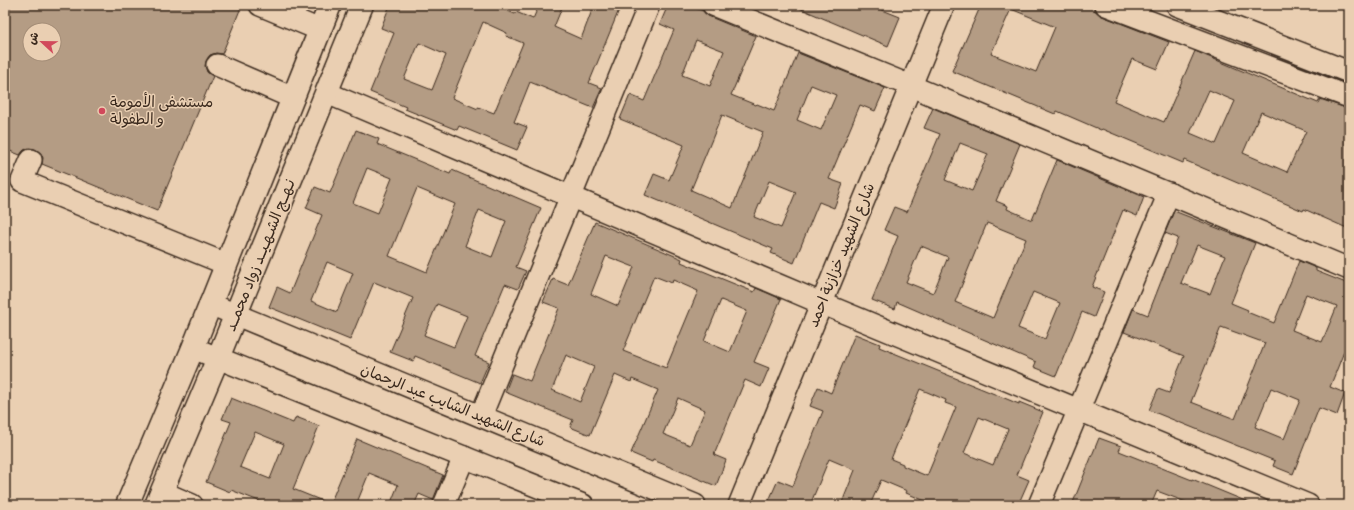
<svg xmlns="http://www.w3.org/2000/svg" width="1354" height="510" viewBox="0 0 1354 510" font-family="Dekko,'Playpen Sans Arabic',sans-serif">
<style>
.building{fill:#b49c84;stroke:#3b2a1e;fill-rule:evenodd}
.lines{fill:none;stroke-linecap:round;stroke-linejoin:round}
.minor-casing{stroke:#3b2a1e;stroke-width:24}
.major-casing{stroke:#3b2a1e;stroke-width:25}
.minor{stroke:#eacfb2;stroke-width:21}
.major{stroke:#eacfb2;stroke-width:22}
.poi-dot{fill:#d1495b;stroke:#eacfb2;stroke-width:1.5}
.labels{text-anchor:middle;stroke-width:3;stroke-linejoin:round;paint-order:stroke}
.poi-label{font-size:15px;fill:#3b2a1e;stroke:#eacfb2;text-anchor:start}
.street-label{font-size:15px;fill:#3b2a1e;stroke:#eacfb2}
</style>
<rect width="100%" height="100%" fill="#eacfb2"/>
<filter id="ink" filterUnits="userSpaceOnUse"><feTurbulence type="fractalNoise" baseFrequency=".025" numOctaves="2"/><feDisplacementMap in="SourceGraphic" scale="8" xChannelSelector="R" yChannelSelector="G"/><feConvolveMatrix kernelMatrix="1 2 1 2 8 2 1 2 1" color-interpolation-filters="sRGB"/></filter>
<g filter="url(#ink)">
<g class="building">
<path d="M 5,5 L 242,5 L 222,54 L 216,53 L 210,55 L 206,61 L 205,66 L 207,72 L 213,76 L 157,211 L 42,164 L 43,158 L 41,153 L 35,149 L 29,148 L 24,150 L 20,155 L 5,149 ZM 30,30 L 54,30 L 54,54 L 30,54 Z"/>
<path d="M 390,5 L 493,5 L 515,14 L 516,12 L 533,19 L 539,5 L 563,5 L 554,27 L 581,39 L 594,5 L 621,5 L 589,83 L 602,88 L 593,108 L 530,82 L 514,122 L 527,127 L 517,150 L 459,126 L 457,130 L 405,109 L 406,107 L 370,92 L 394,33 L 381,28 ZM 483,22 L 507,33 L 506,36 L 523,43 L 494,113 L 478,107 L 478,109 L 452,98 ZM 419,43 L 446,55 L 432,90 L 404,79 Z"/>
<path d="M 668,5 L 688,5 L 703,11 L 708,16 L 756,36 L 731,95 L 756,105 L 757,104 L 774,111 L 798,53 L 885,88 L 875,111 L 860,105 L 829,179 L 843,184 L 834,208 L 819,202 L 794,263 L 771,253 L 773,249 L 645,195 L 654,174 L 669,180 L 684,145 L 620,119 L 630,95 L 644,101 L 674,30 L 660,24 ZM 696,40 L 724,51 L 710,86 L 682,75 ZM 811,85 L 836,95 L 821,130 L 797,120 ZM 722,115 L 763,132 L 732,208 L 691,190 ZM 769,181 L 796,192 L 781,228 L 754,217 Z"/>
<polygon points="792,5 870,5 900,17 888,46"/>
<path d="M 981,5 L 1094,5 L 1094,10 L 1102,16 L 1169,42 L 1157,69 L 1132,59 L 1114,101 L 1164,122 L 1195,51 L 1318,103 L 1320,99 L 1349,109 L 1349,229 L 1304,209 L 1303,211 L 1184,160 L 1183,163 L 1102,129 L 1101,130 L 1057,111 L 1055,114 L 952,71 ZM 1011,9 L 1055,27 L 1036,72 L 991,54 ZM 1209,90 L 1235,101 L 1216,144 L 1190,133 ZM 1261,112 L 1306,131 L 1287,172 L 1243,153 Z"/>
<path d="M 933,108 L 1020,144 L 996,201 L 1008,206 L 1007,209 L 1032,220 L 1057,160 L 1144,197 L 1137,216 L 1123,210 L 1092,287 L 1104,292 L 1094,317 L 1082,312 L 1056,376 L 1034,367 L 1036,362 L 897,302 L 895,309 L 872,300 L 898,236 L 884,230 L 894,207 L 907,212 L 940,134 L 924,128 ZM 960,143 L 988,154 L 972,191 L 945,180 ZM 987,223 L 1026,239 L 993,318 L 955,302 ZM 921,246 L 948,257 L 933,293 L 906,282 ZM 1033,292 L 1060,303 L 1045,339 L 1018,328 Z"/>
<path d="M 356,130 L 379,139 L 377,144 L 450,174 L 452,170 L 541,208 L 516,267 L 526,271 L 518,289 L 505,284 L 475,356 L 489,362 L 480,383 L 415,356 L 413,361 L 390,352 L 413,298 L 374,282 L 350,340 L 269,307 L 277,287 L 290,293 L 322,215 L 306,208 L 315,187 L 330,193 ZM 367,168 L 392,178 L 378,213 L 353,203 ZM 417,188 L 455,204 L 427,272 L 389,256 ZM 479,210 L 506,221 L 492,257 L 465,246 ZM 327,262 L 353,273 L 337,312 L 311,301 ZM 437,304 L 467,316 L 454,347 L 424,335 Z"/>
<path d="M 1174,211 L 1255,243 L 1231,303 L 1248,310 L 1247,312 L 1274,323 L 1299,261 L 1316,268 L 1316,271 L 1346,283 L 1347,280 L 1349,281 L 1349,339 L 1330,387 L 1345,393 L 1337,415 L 1319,408 L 1293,474 L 1273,466 L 1275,461 L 1149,410 L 1158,389 L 1169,393 L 1184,356 L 1124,332 L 1133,309 L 1148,315 L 1178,238 L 1165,233 ZM 1197,245 L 1225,256 L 1210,294 L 1181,283 ZM 1306,294 L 1337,306 L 1322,342 L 1292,330 ZM 1221,327 L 1265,343 L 1235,419 L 1191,402 ZM 1271,388 L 1300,400 L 1284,439 L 1255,427 Z"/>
<path d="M 595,222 L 682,259 L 681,262 L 754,292 L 756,288 L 781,299 L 754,362 L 769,368 L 761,387 L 745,380 L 714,455 L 726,460 L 716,486 L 653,460 L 652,462 L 631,453 L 658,390 L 632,379 L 631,382 L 615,375 L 590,435 L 570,427 L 573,420 L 505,392 L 512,374 L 530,381 L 559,308 L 543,302 L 553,279 L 568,285 ZM 606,256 L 634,267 L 618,306 L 591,294 ZM 654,276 L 672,283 L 673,280 L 698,291 L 666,368 L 623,351 ZM 721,300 L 747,311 L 730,352 L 704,341 ZM 566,355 L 594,367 L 580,402 L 552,390 ZM 678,398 L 705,410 L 690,445 L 663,434 Z"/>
<path d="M 855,334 L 880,344 L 879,347 L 1019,404 L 1019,402 L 1043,412 L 1017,475 L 1029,480 L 1018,505 L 935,505 L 906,493 L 907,491 L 881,480 L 870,505 L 841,505 L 855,470 L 829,459 L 810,505 L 767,505 L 778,480 L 793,486 L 823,411 L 810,406 L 818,387 L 831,393 ZM 920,389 L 946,400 L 945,403 L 956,407 L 927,476 L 903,466 L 903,464 L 891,459 ZM 979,417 L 1008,429 L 993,465 L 964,453 Z"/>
<path d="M 231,398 L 293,423 L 296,417 L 319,426 L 293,489 L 330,504 L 357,439 L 443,475 L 433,500 L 419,494 L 414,505 L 390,505 L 398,485 L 369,473 L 356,505 L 269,505 L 231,490 L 230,492 L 206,482 L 231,422 L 222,419 ZM 255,432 L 284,444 L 270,479 L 240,467 Z"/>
<polygon points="1099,438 1121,446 1119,451 1192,480 1192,479 1255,505 1194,505 1157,491 1151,505 1072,505"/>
</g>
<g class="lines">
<defs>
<g id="minor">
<polyline points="260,5 320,30"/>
<polyline points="713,5 911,86 1349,269"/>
<polyline points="1106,5 1349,97"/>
<polyline points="1177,5 1349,72"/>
<polyline points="217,65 293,98"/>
<polyline points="327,93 821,303 1308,505"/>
<polyline points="31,160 22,181 226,264"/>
<polyline points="210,304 695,505"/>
<polyline points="193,348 583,505"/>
<polyline points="481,416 649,5"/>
<polyline points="162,492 192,505"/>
<polyline points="444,505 464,457"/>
<polyline points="739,505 944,5"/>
<polyline points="1039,505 1169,193"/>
</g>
<g id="major">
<polyline points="127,505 193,348 330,5"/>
<polyline points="156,505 218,358 362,5"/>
</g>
</defs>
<use href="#minor" class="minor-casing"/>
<use href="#major" class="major-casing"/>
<use href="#minor" class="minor"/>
<use href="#major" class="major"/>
</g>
</g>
<circle class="poi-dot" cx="102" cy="111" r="4"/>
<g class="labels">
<g class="poi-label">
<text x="110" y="107">مستشفى الأمومة<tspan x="110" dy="17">و الطفولة</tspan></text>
</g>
<g class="street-label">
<text transform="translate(260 255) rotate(-68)" y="5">نـهــج الشـهـيــد زواد محمــد</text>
<text transform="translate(841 255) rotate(-68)" y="5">شارع الشهيد خزازنة احمد</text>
<text transform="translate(453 405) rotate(22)" y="5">شارع الشهيد الشايب عبد الرحمان</text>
</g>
</g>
<rect width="1354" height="510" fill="none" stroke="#eacfb2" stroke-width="20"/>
<rect x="10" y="10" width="1334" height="490" fill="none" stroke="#3b2a1e" stroke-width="1.5" filter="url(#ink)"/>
<g transform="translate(42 42) rotate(292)"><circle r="19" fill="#eacfb2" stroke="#a48d77"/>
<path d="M0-3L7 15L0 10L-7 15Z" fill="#d1495b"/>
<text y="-6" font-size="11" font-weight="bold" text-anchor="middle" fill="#3b2a1e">ش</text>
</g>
</svg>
